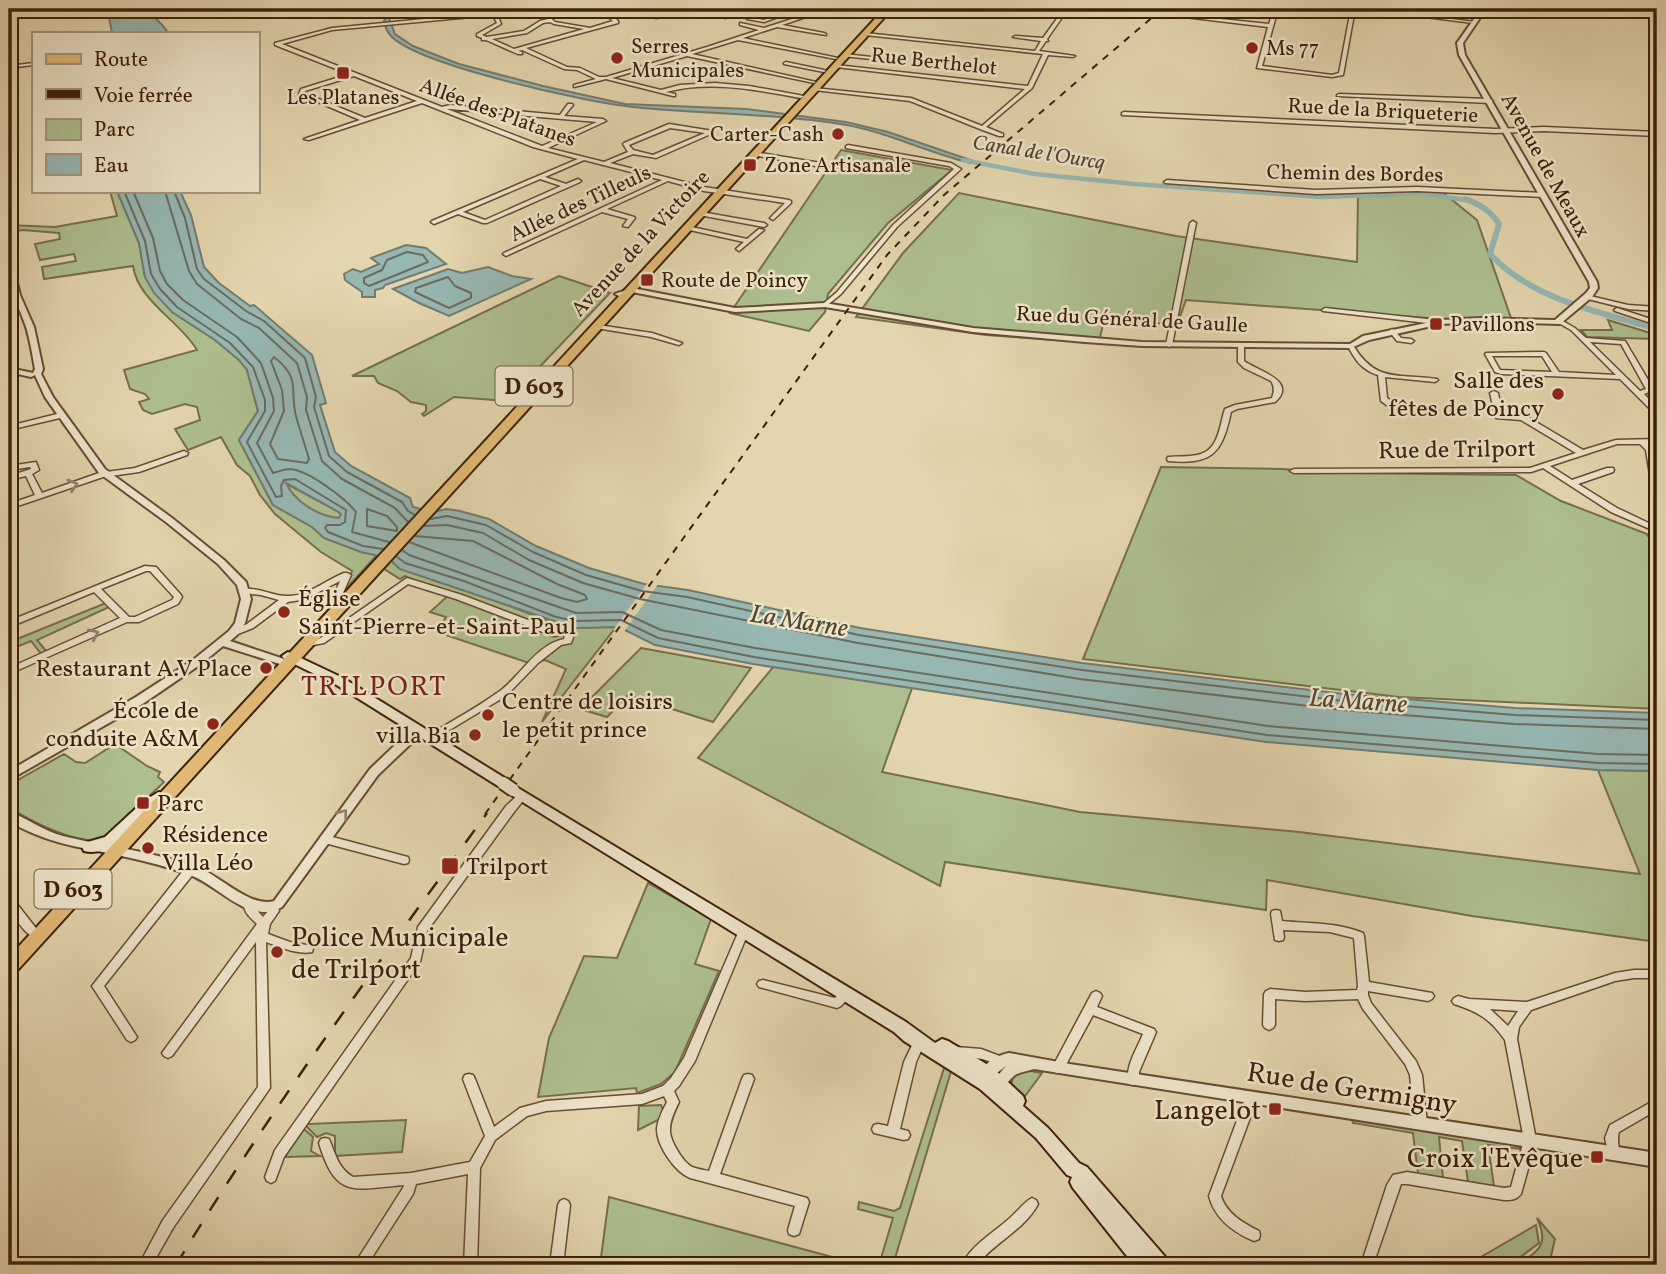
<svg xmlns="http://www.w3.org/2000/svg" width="1666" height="1274" viewBox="0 0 1666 1274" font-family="Vollkorn,serif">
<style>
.green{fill:#aebe8e;stroke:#766f4c;stroke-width:2}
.water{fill:#97b7b3;stroke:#737b6f;stroke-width:2;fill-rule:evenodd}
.pier{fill:#e3d5ad}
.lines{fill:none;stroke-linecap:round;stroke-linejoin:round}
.shore{stroke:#6a6c5e;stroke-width:2}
.canal-far1{stroke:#97b7b3;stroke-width:4.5}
.canal{stroke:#97b7b3;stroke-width:6}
.minor-casing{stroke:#674d32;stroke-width:3}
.tertiary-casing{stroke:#674d32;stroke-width:4}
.secondary-casing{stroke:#3e2009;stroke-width:4}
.primary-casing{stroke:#3e2009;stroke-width:4}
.minor{fill:#ede4ca;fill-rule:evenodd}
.tertiary{fill:#ede4ca;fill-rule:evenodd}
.secondary{fill:#ede4ca;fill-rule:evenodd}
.primary{fill:#e2ba76;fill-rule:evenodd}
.rail-far1{stroke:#3e2009;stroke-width:2;stroke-dasharray:7 7;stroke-linecap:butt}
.rail{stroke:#3e2009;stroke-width:2.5;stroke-dasharray:16 16;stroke-linecap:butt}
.minor-bridge-casing{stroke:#674d32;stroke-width:7;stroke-linecap:butt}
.secondary-bridge-casing{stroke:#3e2009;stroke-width:16;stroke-linecap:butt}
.minor-bridge{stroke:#ede4ca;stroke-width:5}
.secondary-bridge{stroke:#ede4ca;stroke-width:12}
.oneway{stroke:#96826a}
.poi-dot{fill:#8f2418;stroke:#ede4ca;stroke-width:2.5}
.labels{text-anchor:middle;stroke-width:5;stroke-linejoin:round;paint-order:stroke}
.far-poi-label{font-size:21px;fill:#3e2009;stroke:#ede4ca;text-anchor:start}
.far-street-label{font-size:21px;fill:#3e2009;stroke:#ede4ca}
.far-water-label{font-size:21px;font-style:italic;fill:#544634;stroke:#ede4ca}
.shield{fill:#ede4ca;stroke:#725b43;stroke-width:2}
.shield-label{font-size:23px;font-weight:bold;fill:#3e2009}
.poi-label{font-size:24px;fill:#3e2009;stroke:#ede4ca;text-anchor:start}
.street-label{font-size:24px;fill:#3e2009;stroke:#ede4ca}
.water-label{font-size:26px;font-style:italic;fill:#544634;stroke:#ede4ca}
.quarter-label{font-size:28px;letter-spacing:2px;fill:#7a1f14;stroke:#ede4ca}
.near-poi-label{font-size:28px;fill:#3e2009;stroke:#ede4ca;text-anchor:end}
.near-street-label{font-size:28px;fill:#3e2009;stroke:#ede4ca}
</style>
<rect width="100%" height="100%" fill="#e3d5ad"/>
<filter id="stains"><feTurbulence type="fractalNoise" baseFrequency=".00286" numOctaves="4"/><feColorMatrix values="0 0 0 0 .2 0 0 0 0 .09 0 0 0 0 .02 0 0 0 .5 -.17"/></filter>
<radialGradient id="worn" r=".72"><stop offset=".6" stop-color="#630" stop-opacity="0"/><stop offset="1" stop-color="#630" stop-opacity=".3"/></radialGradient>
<g class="green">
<polygon points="841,150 952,170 888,223 828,294 825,312 809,331 730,313"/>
<polygon points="1404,190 1441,191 1477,220 1511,318 1441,319 1186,300 1177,325 1104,319 1099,343 986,335 856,317 903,253 959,193 1176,236 1357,262 1358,193"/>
<path d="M 110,191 L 117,191 L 139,243 L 145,277 L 172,312 L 215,340 L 239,360 L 247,370 L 258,411 L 239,440 L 273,505 L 312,527 L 324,538 L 361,552 L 377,555 L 343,592 L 352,571 L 321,552 L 275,514 L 260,495 L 250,476 L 237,465 L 221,437 L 188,450 L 175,429 L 200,420 L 197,407 L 185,404 L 152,414 L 143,410 L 139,402 L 149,399 L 145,394 L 130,389 L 124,370 L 197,350 C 180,321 138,301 133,266 L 44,279 L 42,267 L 76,261 L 74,254 L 40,260 L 35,244 L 60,239 L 59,233 L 23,230 L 9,232 L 9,225 L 55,227 L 117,216 Z"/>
<polygon points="559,276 610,293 507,401 454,397 424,416 422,414 426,411 426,405 411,402 397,391 378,383 374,376 352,376"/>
<polygon points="1608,320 1657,335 1657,339 1587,337 1581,330 1612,330"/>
<polygon points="1161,467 1282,469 1349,473 1516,475 1561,501 1647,534 1657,552 1657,709 1399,697 1083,659"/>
<path d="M 285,483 L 337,511 L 341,514 L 339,518 C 319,517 293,501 285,483 Z"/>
<polygon points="388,558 435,581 463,588 554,623 575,628 616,627 542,722 566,669 545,660 529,663 437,632 446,617 430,612 451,593 419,584 405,576 400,579 381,567"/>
<polygon points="106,603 109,607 37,640 47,652 42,655 31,641 9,650 12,641"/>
<polygon points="641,648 751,668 713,722 628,695 607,717 580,709"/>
<polygon points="774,666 912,688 882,772 1080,812 1299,832 1640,874 1598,770 1657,771 1657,942 1472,916 1267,880 1266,910 945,862 940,886 698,758"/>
<path d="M 115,744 L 147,766 L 160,772 L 158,777 L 164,782 L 99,844 C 65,837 38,826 9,807 L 9,785 L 64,754 L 76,762 L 85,763 Z"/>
<polygon points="648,883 711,919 695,964 719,971 675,1072 661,1084 637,1093 636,1088 538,1097 549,1038 584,956 617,958"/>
<polygon points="944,1068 952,1068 893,1265 879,1265 893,1218 858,1209 859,1202 894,1211 900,1208"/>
<polygon points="1025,1070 1042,1073 1023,1099 1011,1085 1014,1074"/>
<polygon points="661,1105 664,1112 662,1118 638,1130 639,1106"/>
<polygon points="1352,1118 1513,1143 1521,1149 1488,1145 1494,1186 1468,1182 1462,1141 1439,1137 1443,1178 1418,1174 1413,1133 1353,1123"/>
<polygon points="406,1120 402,1152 335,1156 335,1136 326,1133 317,1137 306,1126 308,1124"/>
<polygon points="304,1129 313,1137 311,1151 320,1156 285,1157"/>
<polygon points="609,1197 862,1265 702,1265 668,1259 665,1265 600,1265"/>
<path d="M 1537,1218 L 1555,1239 L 1549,1265 L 1517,1265 C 1538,1251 1550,1246 1537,1218 Z"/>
<polygon points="1536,1225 1539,1243 1510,1265 1467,1265"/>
</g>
<g class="water">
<path d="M 111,9 L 149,9 C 152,18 164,24 168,33 L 112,33 L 109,17 Z"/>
<path d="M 392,9 L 397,9 L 389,18 L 395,34 L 413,46 L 459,64 L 543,86 L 625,104 L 746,109 L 846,122 L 888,132 L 973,161 L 971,163 C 924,152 882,129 834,123 C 767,113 700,114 633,107 C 589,103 418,65 391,36 C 387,32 385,26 384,21 Z"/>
<path d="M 117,191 L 180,191 L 191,215 L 204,267 L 219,283 L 250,306 L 254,305 L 312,355 L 326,403 L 320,405 L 335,452 L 351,466 L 410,498 L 413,507 L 432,512 L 447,509 L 460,511 L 489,519 L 536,546 L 589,568 L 644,584 L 688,590 L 860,628 L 1082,663 L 1345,694 L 1515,708 L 1657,713 L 1657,771 L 1598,770 L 1266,742 L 753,664 L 655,645 L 619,627 L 575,628 L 400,569 L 388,558 L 361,552 L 324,538 L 312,527 L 273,505 L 239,440 L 258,411 L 247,370 L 239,360 L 215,340 L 172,312 L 154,293 L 145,277 L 139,243 ZM 286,483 L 337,511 L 341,514 L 339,518 C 319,517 294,501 286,483 Z"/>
<polygon points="406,245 426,248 446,264 385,285 383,288 375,290 375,297 362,297 362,292 345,280 344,274 353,269 361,272 379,264 371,258"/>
<polygon points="488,267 512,276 531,279 449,316 419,303 393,289 448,269 462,273"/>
</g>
<polygon class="pier" points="649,581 659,583 623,633 613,630"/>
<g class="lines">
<g class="shore">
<polyline points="124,191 145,241 151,274 160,289 177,307 230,343 253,367 265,400 265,411 247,442 276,497 282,496 281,486 284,480 295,479 346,510 345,522 340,525 327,525 325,528 328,532 363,546 383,549"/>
<path d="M 133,191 L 153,238 L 160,271 L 167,284 L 183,300 L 237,337 L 261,363 L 273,398 L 274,411 L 257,443 L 273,473 C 278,472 284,469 290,469 C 308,470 345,498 356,512 L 352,532 L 389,542"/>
<polyline points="165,191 189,271 197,284 241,319 259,328 297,363 307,397 306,410 322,461 342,479 395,508 408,522"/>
<polyline points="174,191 185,218 197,269 204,279 246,311 264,321 305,358 316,397 314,407 329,456 347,472 402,502 408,511 415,515"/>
<polygon points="407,252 423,255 428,262 369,286 364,283 364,278 382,270 387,260"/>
<polygon points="448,277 455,286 471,293 471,298 449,308 415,292 416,288"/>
<path d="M 274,357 C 302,379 289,389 296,416 C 300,431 305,445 309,459 L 307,463 L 278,459 L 270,444 L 284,411 L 282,390 L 271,361 Z"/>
<polygon points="367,509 387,516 397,527 397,531 367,526"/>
<polyline points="431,519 447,516 486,525 533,552 586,575 642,591 687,597 859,635 1082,670 1344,701 1515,715 1657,720"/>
<polyline points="424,526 447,525 483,533 529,560 583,583 640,599 858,643 1080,679 1343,710 1514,724 1657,729"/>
<polyline points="409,542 561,598 577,602 587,599 585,595 557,584 473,541 415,536"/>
<polyline points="402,550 409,555 576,613 622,612 661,630 755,648 1268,726 1598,754 1657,755"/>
<polyline points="396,556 405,563 464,581 556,617 575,621 621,620 658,638 754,657 1267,735 1598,763 1657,764"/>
</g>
<polyline class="canal-far1" points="963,160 1035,174 1134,184 1323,197 1421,193 1471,201"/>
<path class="canal" d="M 1465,199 C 1480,204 1491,211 1499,224 L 1490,254 C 1532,300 1600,312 1657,329"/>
<defs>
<g id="minor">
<path d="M 527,9 L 541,9 L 555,22 L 590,28 L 613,21 L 604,13 L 577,10 L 575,9 L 607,11 L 618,21 L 618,23 L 526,48 L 567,67 L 580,68 L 599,77 L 606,77 L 707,47 L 759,30 L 740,25 L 740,23 L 764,28 L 823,9 L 829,9 L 782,25 L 824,33 L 826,34 L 826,35 L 777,27 L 743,38 L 838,58 L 836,59 L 738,40 L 692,54 L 816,82 L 814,83 L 687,56 L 612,78 L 661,90 L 680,85 L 715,83 L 749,86 L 804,96 L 801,98 C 756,90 711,80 666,92 L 675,94 L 675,96 L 673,96 L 606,79 L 574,87 L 574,85 L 596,79 L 577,70 L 564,69 L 522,50 L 518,51 L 522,52 L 522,54 L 518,54 L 486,40 L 482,40 L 482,38 L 477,36 L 477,34 L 497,23 L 493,15 L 332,30 L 282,44 L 442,107 L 450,105 L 560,115 L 568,104 L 572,104 L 573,105 L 564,116 L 603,119 L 606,121 L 548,148 L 604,162 L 628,152 L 623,144 L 624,143 L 669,124 L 713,131 L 713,133 L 656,158 L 633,154 L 610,163 L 704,187 L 789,200 L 791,201 L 791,203 L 773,220 L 770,218 L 785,203 L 704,191 L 668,181 L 607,209 L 634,217 L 635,218 L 628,227 L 623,226 L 628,219 L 602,212 L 506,256 L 503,254 L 504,253 L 662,180 L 584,160 L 545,177 L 566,184 L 578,179 L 581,181 L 580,182 L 487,223 L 483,223 L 458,214 L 434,224 L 431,222 L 432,221 L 578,159 L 533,147 L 422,103 L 309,140 L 304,139 L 360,120 L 299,94 L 301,89 L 349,74 L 275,45 L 275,43 L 332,28 ZM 538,10 L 548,19 L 540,21 L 524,31 L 487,37 L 482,35 L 501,24 L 497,14 ZM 550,22 L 554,24 L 584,29 L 514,49 L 492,39 L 527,33 L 543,23 ZM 354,76 L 417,101 L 365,118 L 304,93 L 305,91 ZM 447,109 L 450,109 L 597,122 L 542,146 ZM 670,128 L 705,133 L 653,155 L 633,150 L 629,145 ZM 540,179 L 561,186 L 485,220 L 463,212 Z"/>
<polygon points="653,9 657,9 657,18 650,17 653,16"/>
<polygon points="694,9 718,9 713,13"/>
<path d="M 759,9 L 778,10 L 781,16 L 764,22 L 747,19 L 747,17 L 757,12 ZM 762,11 L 774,12 L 776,15 L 764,20 L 753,18 L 761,14 Z"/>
<polygon points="1064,9 1068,9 1047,39 1048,41 1046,41 1039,51 1075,56 1073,57 1048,55 1032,88 986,127 1003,134 1003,136 999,136 980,129 910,101 814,90 812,89 814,88 911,98 982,126 1025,89 836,67 834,66 836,65 1028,86 1043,54 865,35 863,34 865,33 1035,51 1041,41 1013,37 1015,36 1043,38"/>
<polygon points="1123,9 1133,9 1156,13 1154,14"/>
<polygon points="1274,9 1278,9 1262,66 1332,75 1339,73 1351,9 1355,9 1343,75 1332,77 1257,68 1268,27 1160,14 1162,13 1269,24"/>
<polygon points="1362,9 1373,9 1475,22 1473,23"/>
<polygon points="753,10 755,12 725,18 723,17"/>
<polygon points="844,54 881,58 883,59 881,60 842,56 842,55"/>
<polygon points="786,62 824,70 826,71 824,72 784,64 784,63"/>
<polygon points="33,63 33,65 9,68 9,66"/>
<polygon points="1339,94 1490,99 1493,101 1490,103 1337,96 1337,95"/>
<polygon points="1124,112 1495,129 1544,127 1657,132 1657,136 1544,131 1495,133 1122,115 1122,113"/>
<polygon points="848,145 951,163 961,169 897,227 841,294 825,307 822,305 823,304 837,292 893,225 954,169 949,166 846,148 846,146"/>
<polygon points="754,152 827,164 830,166 827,168 752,155 752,153"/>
<polygon points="1167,180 1316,190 1417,187 1543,193 1546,195 1543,197 1417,191 1316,194 1165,183 1164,182"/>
<polygon points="701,212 764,223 767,225 764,227 699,215 698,214"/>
<polygon points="1193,221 1196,223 1172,345 1169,347 1166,345 1190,223"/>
<polygon points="687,226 747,239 759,229 764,230 739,251 736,249 744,242 685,229 685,227"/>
<polygon points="1586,295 1628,305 1657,307 1657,311 1628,309 1584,298 1583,297"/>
<polygon points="1325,308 1436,320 1439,322 1436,324 1323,311 1322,310"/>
<polygon points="1617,308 1657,321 1657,325 1615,311 1614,310"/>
<path d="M 1559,319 L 1575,328 L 1586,338 L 1625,341 L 1654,390 L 1644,394 L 1657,407 L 1657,413 L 1654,413 L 1620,379 L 1501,374 L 1495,372 L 1485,354 L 1486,353 L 1544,352 L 1546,353 L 1559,372 L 1616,375 L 1571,330 L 1557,322 L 1557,320 ZM 1590,342 L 1621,344 L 1646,389 L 1640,391 ZM 1492,356 L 1542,356 L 1552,372 L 1500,370 Z"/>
<polygon points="598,325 652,333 682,343 679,345 651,337 596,328 596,326"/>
<polygon points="1392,329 1394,330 1401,338 1411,339 1414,341 1411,343 1397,341 1389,331"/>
<path d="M 1241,344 L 1244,346 L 1244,361 C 1256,370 1299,381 1275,402 L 1237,409 L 1231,412 C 1222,453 1213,465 1168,461 L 1167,459 L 1168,457 C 1178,456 1188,457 1197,455 C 1219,451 1219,427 1225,409 L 1235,405 L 1272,398 C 1274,392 1275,387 1271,381 L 1244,368 L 1238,362 L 1238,346 Z"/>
<path d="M 1351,344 L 1353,345 C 1376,384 1399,373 1437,379 L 1438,380 L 1435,382 L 1385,377 L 1387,398 L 1397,405 L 1419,407 L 1419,411 L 1392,409 L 1381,401 L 1378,375 C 1362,370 1355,360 1348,346 Z"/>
<path d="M 1494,391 L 1498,393 L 1502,414 L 1526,416 L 1583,450 L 1616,440 L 1657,439 L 1657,443 L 1648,443 C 1660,457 1657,479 1657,496 L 1653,494 L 1646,450 L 1640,444 L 1617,444 L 1550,466 L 1572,480 L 1607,468 L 1613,468 L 1614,470 L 1613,472 L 1578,484 L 1617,508 L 1657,527 L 1657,532 L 1611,512 L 1543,468 L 1531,472 L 1294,473 L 1290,471 L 1294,469 L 1530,468 L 1576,453 L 1521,420 L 1496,418 L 1490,393 Z"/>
<polygon points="61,413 64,413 64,417 9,430 9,426"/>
<polygon points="184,451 188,453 187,455 139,472 103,477 9,509 9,504 35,495 26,476 9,480 9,476 31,469 30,467 9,470 9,466 36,462 39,470 32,474 42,493 99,473 135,468"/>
<path d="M 145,566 L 156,567 L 181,595 L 182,597 L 178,604 L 139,622 L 127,622 L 9,674 L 9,668 L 120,618 L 94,592 L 12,626 L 9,627 L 9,621 ZM 146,571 L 150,571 L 174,597 L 172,600 L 135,617 L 129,617 L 101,589 Z"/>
<path d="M 344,573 L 347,573 L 351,575 L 343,593 L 345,600 L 344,602 L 338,602 L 335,593 L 340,581 L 311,596 L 300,600 L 288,602 L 253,628 L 233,636 L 229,633 L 230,631 L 247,624 L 279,600 L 261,595 L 243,593 L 242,591 L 243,589 C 259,587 272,596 287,596 C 307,597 326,580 344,573 Z"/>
<path d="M 407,578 L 462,595 L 557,631 C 563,629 570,629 574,635 L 571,643 L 561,645 L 538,663 L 506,696 L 433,740 L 427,740 L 425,738 L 427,736 C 450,722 475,709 497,693 C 520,678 535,645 564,639 L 565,636 L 563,635 L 553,636 L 456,599 L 408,584 L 324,643 L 308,646 L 304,643 L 305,641 L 319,639 Z"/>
<polygon points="523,792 526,793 528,795 526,797 514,812 427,931 420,962 284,1157 275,1181 271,1183 267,1181 265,1177 275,1150 411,958 418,927 506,806 520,793"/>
<polygon points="325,835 404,856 408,857 409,860 408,863 404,864 321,842 320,839 321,836"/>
<polygon points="190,866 194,867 195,870 194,873 104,986 137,1037 135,1040 131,1042 127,1040 92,986 186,867"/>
<path d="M 249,900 L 253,901 L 255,908 L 263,917 L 269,910 L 268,907 L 269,904 L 273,903 L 277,904 L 279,911 L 270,924 L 268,934 L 290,942 L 312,946 L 313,949 L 312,952 C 297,955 281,947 266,942 L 270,1088 L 173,1228 L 152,1265 L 139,1265 L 163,1220 L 258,1087 L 256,942 L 172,1056 L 168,1058 L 164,1056 L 162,1053 L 257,924 C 251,918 241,911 245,901 Z"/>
<path d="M 13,903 L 17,904 L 35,927 L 43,933 L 44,936 L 43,939 C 28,940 19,923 11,912 L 9,913 L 9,904 Z"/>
<path d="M 1276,910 L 1280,911 L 1282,921 C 1310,924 1337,922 1363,933 L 1364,936 L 1369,982 L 1432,993 L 1434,996 L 1432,999 L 1428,1001 L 1368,991 L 1368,995 L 1371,1003 L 1416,1061 L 1422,1075 L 1427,1124 L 1425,1128 L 1421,1129 L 1417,1128 L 1415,1124 L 1410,1075 L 1405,1064 L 1363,1009 L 1358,999 L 1305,1001 L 1275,999 L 1275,1025 L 1273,1028 L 1269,1030 L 1265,1028 L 1263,1025 L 1264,994 L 1266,991 L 1270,989 L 1305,992 L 1357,990 L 1358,986 L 1354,938 L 1330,932 L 1283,930 L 1284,937 L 1283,940 L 1279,941 L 1275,940 L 1271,914 L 1272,911 Z"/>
<path d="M 743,929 L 747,930 L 748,933 L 695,1061 L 679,1086 L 674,1091 L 679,1102 C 675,1110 670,1120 670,1129 C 669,1140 683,1162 692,1167 C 697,1169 704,1170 709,1171 L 742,1079 L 744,1075 L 748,1074 L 752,1075 L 754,1079 L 720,1174 L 807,1198 L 809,1202 L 799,1234 L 794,1236 L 789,1234 L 788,1230 L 795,1206 L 690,1178 C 675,1172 656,1145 657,1128 C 658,1119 663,1110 667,1102 L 664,1096 L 642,1104 L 546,1111 L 527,1116 L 495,1140 L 480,1168 L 477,1265 L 464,1265 L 468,1174 L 416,1184 L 413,1194 L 367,1265 L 354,1265 L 403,1188 L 404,1185 C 354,1189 336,1200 319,1143 L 321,1139 L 325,1138 L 329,1139 C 336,1155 338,1168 353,1177 L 411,1173 L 470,1162 L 485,1136 L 463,1079 L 465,1075 L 469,1074 L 473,1075 L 475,1079 L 494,1127 L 520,1108 L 546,1101 L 642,1094 L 663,1086 L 671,1078 L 684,1058 L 738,933 L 739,930 Z"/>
<path d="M 1634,970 L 1657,970 L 1657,978 L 1634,978 L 1615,981 L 1531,1010 L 1519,1027 L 1517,1039 L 1536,1140 L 1521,1194 C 1516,1200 1512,1200 1504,1200 L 1407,1184 L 1401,1184 L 1373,1265 L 1361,1265 L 1387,1185 L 1393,1175 L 1407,1172 L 1504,1188 L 1511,1187 L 1524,1140 L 1505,1040 C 1490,1019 1479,1012 1454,1004 L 1452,1001 L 1454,998 L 1458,996 L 1469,999 L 1527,1002 L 1615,973 ZM 1490,1009 L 1518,1011 L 1508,1026 Z"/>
<path d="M 763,980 L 835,998 C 840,993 843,988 850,991 L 852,994 L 841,1006 L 837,1008 L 759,987 L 757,984 L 759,981 Z"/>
<path d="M 1096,991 L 1100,993 L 1102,996 L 1097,1007 L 1154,1029 L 1156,1032 L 1139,1072 L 1139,1080 L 1137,1084 L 1133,1085 L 1129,1084 C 1124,1068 1137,1049 1143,1034 L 1093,1015 L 1062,1072 L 1058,1073 L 1054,1072 L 1052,1068 L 1092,993 Z"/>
<polygon points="919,1037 923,1039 925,1042 916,1062 900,1129 908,1131 910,1135 908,1139 904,1140 874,1133 872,1129 874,1125 878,1124 888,1126 904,1062 915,1039"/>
<path d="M 956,1047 L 981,1049 L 1005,1058 L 1007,1061 L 1005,1064 C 997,1066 991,1061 982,1059 C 972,1057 962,1058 952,1055 L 950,1052 L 952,1049 Z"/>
<path d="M 1251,1094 L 1255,1095 L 1257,1099 L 1221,1196 C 1226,1213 1243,1223 1259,1231 L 1260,1235 L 1259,1239 L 1254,1241 C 1233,1232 1215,1219 1209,1196 L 1245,1099 L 1247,1095 Z"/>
<path d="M 1657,1099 L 1657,1110 L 1619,1132 C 1616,1141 1621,1149 1617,1157 L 1613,1158 L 1609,1157 L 1605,1138 L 1610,1125 Z"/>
<path d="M 1032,1198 L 1036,1200 L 1038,1204 C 1026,1227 1000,1240 983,1258 L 998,1261 L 999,1265 L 962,1265 C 971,1245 995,1232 1011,1217 C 1018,1211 1024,1202 1032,1198 Z"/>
<polygon points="564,1199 568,1201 570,1205 563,1265 550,1265 558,1205 560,1201"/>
</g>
<g id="tertiary">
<polygon points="1481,9 1486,9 1463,43 1465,55 1597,282 1598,288 1592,297 1560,324 1482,322 1441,324 1369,340 1351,348 1142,346 1085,342 973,332 825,307 735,312 632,292 619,296 615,294 632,288 735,308 825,303 973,328 1142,342 1350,344 1363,336 1441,320 1482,318 1555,320 1586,293 1590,288 1589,282 1459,55 1457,43"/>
<polygon points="9,183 12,185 12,198 9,200"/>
<path d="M 9,265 L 13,267 L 20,295 L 34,327 L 43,369 L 41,374 L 53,397 L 105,469 L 172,518 L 224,560 L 246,582 L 251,599 L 245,623 L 237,635 L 230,641 L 293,662 L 294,664 L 289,667 L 223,646 L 201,664 L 144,703 L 9,780 L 9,771 L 136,697 L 193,660 L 229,631 L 235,623 L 241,599 L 237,585 L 218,564 L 166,522 L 99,473 L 45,397 L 35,375 L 31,377 L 9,372 L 9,368 L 33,373 L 35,369 C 32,354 30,338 25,324 C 17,302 8,289 9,265 Z"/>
<path d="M 418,726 L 424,730 L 422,733 L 378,775 L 282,907 C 278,909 272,912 267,912 C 238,913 215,884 190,875 C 166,866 141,860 117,855 C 78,847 43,842 9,821 L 9,812 C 28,818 43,831 63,836 C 109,847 157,852 201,869 C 221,877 251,908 274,901 L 370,769 L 414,727 Z"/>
<path d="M 1009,1053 L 1070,1064 L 1657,1153 L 1657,1167 L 1034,1069 C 1028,1071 1020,1072 1015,1075 C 1006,1082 1007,1089 994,1086 L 992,1082 L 1006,1066 L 993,1076 L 991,1082 L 986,1084 L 981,1082 L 979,1078 C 982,1064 995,1056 1009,1053 Z"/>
</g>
<g id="secondary">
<polygon points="288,652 343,678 508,780 510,783 508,786 498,786 335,684 284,659 282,656"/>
<polygon points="513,785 906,1022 935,1043 942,1039 948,1041 993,1068 1023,1096 1025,1101 1023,1106 1048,1128 1079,1163 1087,1167 1167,1259 1170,1265 1134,1265 1073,1188 1070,1182 1072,1177 1067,1175 1036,1138 980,1089 904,1041 894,1032 508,793 506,790 508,787"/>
<path d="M 159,792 L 164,794 L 166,797 L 164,800 C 142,817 115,859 84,851 L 82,847 L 84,843 L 105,837 L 145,800 Z"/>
</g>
<polygon id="primary" points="884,9 892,9 15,973 9,975 9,957"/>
</defs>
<use href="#minor" class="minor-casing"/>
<use href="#tertiary" class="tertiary-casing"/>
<use href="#secondary" class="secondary-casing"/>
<use href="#primary" class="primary-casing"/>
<use href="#minor" class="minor"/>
<use href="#tertiary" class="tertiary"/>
<use href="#secondary" class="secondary"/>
<use href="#primary" class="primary"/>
<polyline class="rail-far1" points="485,814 887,255 944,195 1162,9"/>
<path class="rail" d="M 176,1265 C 271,1108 380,961 487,813"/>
<defs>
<polyline id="minor-bridge" points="1154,13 1162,14"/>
<polyline id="secondary-bridge" points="503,783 513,790"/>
</defs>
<use href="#minor-bridge" class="minor-bridge-casing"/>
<use href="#secondary-bridge" class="secondary-bridge-casing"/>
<use href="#minor-bridge" class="minor-bridge"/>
<use href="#secondary-bridge" class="secondary-bridge"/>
</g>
<defs><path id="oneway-chevron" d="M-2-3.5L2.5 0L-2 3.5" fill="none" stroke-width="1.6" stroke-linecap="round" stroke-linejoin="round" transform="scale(1.75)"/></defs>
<g class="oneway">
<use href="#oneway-chevron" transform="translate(73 485) rotate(-17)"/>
<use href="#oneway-chevron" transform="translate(94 634) rotate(-24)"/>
<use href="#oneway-chevron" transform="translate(343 814) rotate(-53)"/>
</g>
<g class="poi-dot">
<circle cx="1252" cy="48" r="7"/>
<circle cx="617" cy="58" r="7"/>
<rect x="336" y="66" width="14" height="14" rx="3.5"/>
<circle cx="838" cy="134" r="7"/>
<rect x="743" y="158" width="14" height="14" rx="3.5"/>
<rect x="640" y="273" width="14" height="14" rx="3.5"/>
<rect x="1429" y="317" width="14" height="14" rx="3.5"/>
<circle cx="1558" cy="394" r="7"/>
<circle cx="284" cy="612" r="7"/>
<circle cx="266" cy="668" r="7"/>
<circle cx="488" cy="715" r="7"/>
<circle cx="213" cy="724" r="7"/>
<circle cx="475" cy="735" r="7"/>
<rect x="136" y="796" width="14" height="14" rx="3.5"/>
<circle cx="148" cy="848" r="7"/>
<rect x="441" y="857" width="18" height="18" rx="3.5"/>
<circle cx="277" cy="952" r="7"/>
<rect x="1268" y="1102" width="14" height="14" rx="3.5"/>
<rect x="1590" y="1150" width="14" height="14" rx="3.5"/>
</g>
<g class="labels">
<g class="far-poi-label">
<text x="631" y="53">Serres<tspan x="631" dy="24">Municipales</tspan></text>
<text x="1266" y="55">Ms 77</text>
<text x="343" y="104" text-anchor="middle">Les Platanes</text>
<text x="824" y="141" text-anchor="end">Carter-Cash</text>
<text x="764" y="172">Zone Artisanale</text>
<text x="661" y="287">Route de Poincy</text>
<text x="1450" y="331">Pavillons</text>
</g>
<g class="far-street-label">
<text transform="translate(934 61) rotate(6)" y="7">Rue Berthelot</text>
<text transform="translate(1383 110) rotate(3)" y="7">Rue de la Briqueterie</text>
<text transform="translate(498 112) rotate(20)" y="7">Allée des Platanes</text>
<text transform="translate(1546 165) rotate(61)" y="7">Avenue de Meaux</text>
<text transform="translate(1355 173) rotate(1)" y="7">Chemin des Bordes</text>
<text transform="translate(580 203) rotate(-25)" y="7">Allée des Tilleuls</text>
<text transform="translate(640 243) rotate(-47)" y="7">Avenue de la Victoire</text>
<text transform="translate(1132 319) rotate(3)" y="7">Rue du Général de Gaulle</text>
</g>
<g class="far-water-label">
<text transform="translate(1039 152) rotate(9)" y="7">Canal de l'Ourcq</text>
</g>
<g class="shield">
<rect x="495.5" y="366.5" width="77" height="39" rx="5"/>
<rect x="34.5" y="869.5" width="77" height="39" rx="5"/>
</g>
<g class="shield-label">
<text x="534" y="394">D 603</text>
<text x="73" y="897">D 603</text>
</g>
<g class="poi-label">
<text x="1544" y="388" text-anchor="end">Salle des<tspan x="1544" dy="28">fêtes de Poincy</tspan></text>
<text x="298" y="606">Église<tspan x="298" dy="28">Saint-Pierre-et-Saint-Paul</tspan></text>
<text x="252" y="676" text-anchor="end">Restaurant A.V Place</text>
<text x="502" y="709">Centre de loisirs<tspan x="502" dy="28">le petit prince</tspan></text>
<text x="199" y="718" text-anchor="end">École de<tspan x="199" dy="28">conduite A&amp;M</tspan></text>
<text x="461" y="743" text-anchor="end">villa Bia</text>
<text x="157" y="811">Parc</text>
<text x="162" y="842">Résidence<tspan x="162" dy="28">Villa Léo</tspan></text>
<text x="466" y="874">Trilport</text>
</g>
<g class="street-label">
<text transform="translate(1457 449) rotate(-1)" y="8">Rue de Trilport</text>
</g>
<g class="water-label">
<text transform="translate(799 620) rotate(9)" y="9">La Marne</text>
<text transform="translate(1358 700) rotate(4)" y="9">La Marne</text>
</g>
<g class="quarter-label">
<text x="374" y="695">TRILPORT</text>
</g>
<g class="near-poi-label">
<text x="291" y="946" text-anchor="start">Police Municipale<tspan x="291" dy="32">de Trilport</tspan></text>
<text x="1261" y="1119">Langelot</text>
<text x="1583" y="1167">Croix l'Evêque</text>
</g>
<g class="near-street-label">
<text transform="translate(1352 1087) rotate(9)" y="10">Rue de Germigny</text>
</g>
</g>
<rect width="1666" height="1274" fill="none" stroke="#e3d5ad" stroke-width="35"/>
<rect x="10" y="10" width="1645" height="1253" fill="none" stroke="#3e2009" stroke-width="3.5"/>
<rect x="18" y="18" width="1631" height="1239" fill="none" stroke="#3e2009" stroke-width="2"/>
<rect x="32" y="32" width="228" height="161" fill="#ede4ca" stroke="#a7967d" stroke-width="2"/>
<rect x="46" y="54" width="35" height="10" fill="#e2ba76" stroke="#a7967d" stroke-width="2"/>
<text x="94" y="66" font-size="21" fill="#3e2009">Route</text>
<rect x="46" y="89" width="35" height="10" fill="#3e2009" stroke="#a7967d" stroke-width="2"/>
<text x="94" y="102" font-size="21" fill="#3e2009">Voie ferrée</text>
<rect x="46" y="119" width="35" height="21" fill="#aebe8e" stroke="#a7967d" stroke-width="2"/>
<text x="94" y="136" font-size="21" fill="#3e2009">Parc</text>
<rect x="46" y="154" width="35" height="21" fill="#97b7b3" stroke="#a7967d" stroke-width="2"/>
<text x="94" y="172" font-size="21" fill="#3e2009">Eau</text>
<rect width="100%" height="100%" filter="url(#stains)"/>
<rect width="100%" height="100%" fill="url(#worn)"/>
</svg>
